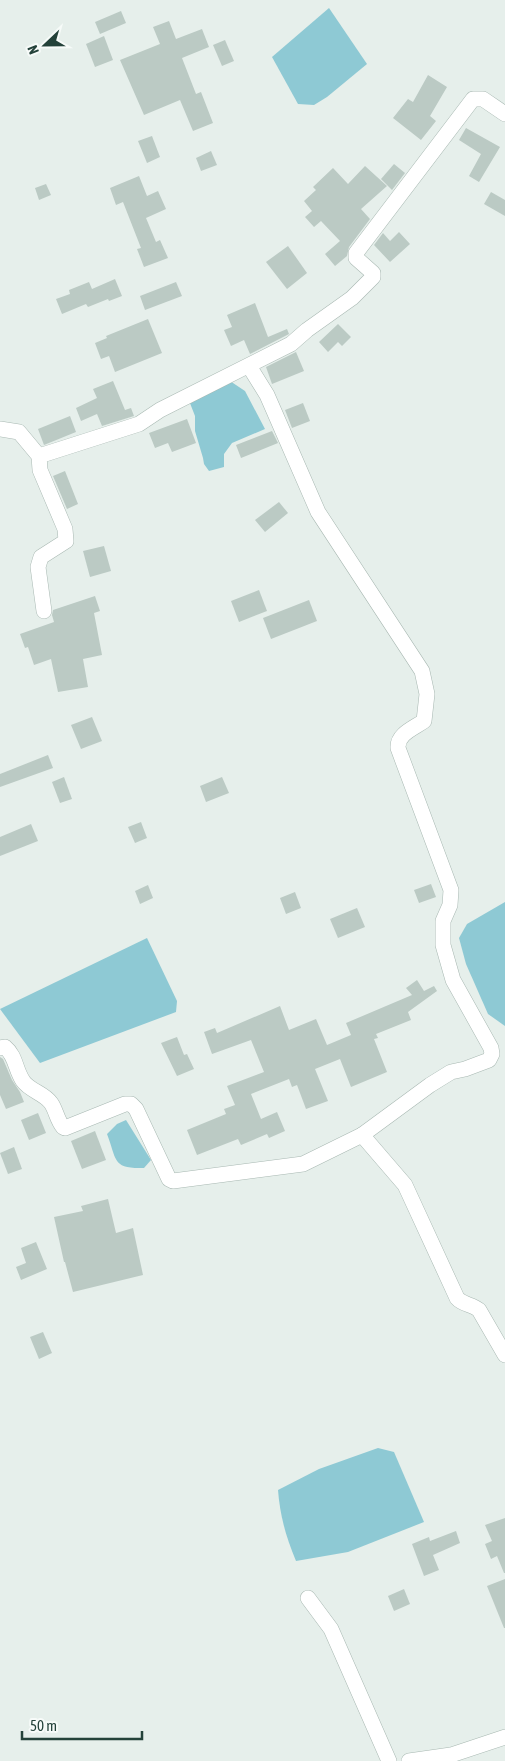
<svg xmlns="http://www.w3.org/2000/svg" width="505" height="1761" viewBox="0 0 505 1761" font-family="'Asap Condensed',sans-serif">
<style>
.water{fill:#8ec9d4}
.building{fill:#bbcac4}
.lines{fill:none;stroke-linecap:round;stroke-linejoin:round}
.minor-casing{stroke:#a8b8b2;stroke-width:16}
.minor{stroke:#fff;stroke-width:15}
</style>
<rect width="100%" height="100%" fill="#e6efeb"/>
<g class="water">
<polygon points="329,8 367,64 327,97 314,105 298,104 272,57"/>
<polygon points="230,381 245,391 265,429 232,443 224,454 224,467 209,471 204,464 203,458 195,431 195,416 188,398"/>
<polygon points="505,902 505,1026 488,1014 466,964 459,938 467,924"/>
<polygon points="147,938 177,1001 176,1012 40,1063 0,1009"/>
<path d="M 126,1120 L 151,1160 L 144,1168 C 112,1169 117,1160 107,1134 L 117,1124 Z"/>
<path d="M 378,1448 L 394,1452 L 424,1522 L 348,1552 L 296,1561 C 286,1537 280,1516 278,1490 L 319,1469 Z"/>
</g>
<g class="building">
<polygon points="121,11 126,23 100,34 95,22"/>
<polygon points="169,21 176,39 202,29 209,47 182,58 196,94 201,92 213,123 193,131 180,100 144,115 120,60 160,44 153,27"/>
<polygon points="104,36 113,60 95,67 86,44"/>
<polygon points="225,40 234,61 222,66 213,45"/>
<polygon points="428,75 447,87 430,116 436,121 421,140 393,118 408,99 413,102"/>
<polygon points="466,128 500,147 479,182 469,176 481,154 459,140"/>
<polygon points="152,136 160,157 147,163 138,141"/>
<polygon points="211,151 217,165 201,171 196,158"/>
<polygon points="394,164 405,173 392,190 381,179"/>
<polygon points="365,166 387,186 361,209 370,219 349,247 347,256 335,266 325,254 340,241 321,221 314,227 305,217 312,211 304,201 316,190 313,187 333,168 348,184"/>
<polygon points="139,176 147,196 158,191 166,209 146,218 156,242 160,240 168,258 144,267 137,249 141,248 123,202 116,205 110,188"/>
<polygon points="46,184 51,195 39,200 35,188"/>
<polygon points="491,192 505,200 505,216 484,204"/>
<polygon points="399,232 410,244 390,262 374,245 383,233 390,241"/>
<polygon points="288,246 307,273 287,289 266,262"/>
<polygon points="115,279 122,296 109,301 108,299 88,307 86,304 62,314 56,299 70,294 69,290 89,282 92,289"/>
<polygon points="176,282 182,296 145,310 140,296"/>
<polygon points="255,303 268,337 287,329 289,334 250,354 244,340 231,346 224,330 232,327 227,315"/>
<polygon points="148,319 162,353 115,372 109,356 101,359 95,343 107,338 106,336"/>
<polygon points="338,324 351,337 342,346 338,342 328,352 319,342"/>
<polygon points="296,352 304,371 272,384 266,367"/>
<polygon points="113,381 125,410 131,408 134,416 102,426 97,414 81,421 76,408 97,398 93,389"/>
<polygon points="303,403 310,421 292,428 285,410"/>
<polygon points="70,416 76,432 44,445 38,429"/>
<polygon points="187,419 196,443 172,452 168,443 155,448 149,433"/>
<polygon points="272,431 278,443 241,458 236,445"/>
<polygon points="65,471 78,504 67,509 53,476"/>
<polygon points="279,502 288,513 265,532 255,520"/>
<polygon points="104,546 111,571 90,577 83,551"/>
<polygon points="259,590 267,611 239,622 231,601"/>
<polygon points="95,596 100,611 94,613 102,655 83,659 88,687 58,692 51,659 34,665 28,647 25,648 20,634 54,622 52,615 53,610"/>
<polygon points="309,600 317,621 271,639 263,618"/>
<polygon points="92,717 102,741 81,749 71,725"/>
<polygon points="48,755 53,768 0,787 0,774"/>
<polygon points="64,777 72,799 60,803 52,782"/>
<polygon points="222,777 229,793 206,802 200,786"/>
<polygon points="141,822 147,838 135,843 128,827"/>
<polygon points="31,824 38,841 0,856 0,837"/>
<polygon points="431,884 436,897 419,903 414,890"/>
<polygon points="148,885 153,898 140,904 135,891"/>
<polygon points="295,892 301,908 286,914 280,898"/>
<polygon points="357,908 365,927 338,938 330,919"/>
<polygon points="417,980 424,991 434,986 437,991 408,1012 411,1020 376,1034 378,1038 374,1039 387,1072 351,1087 340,1059 315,1069 328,1101 306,1109 297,1085 292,1087 289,1079 251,1094 261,1119 277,1112 285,1131 269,1138 267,1134 241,1145 238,1139 197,1155 187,1130 226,1114 224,1109 235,1105 227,1086 264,1072 251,1040 212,1054 204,1032 215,1028 217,1033 280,1006 289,1030 316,1019 327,1045 351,1035 346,1023 412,995 406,988"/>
<polygon points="177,1037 184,1055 187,1054 194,1069 177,1076 161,1043"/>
<polygon points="0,1057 3,1059 12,1080 20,1092 24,1102 6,1109 0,1095"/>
<polygon points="38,1113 46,1133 29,1140 21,1120"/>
<polygon points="95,1131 106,1160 82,1169 71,1141"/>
<polygon points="14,1147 22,1169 8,1174 0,1153"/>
<polygon points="108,1199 116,1233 133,1228 143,1275 73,1292 65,1262 64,1262 54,1217 83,1211 81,1206"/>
<polygon points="36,1242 47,1269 21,1280 16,1267 26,1263 21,1248"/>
<polygon points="43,1332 52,1353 39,1359 30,1337"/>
<polygon points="505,1518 505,1573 504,1573 497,1556 491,1559 485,1544 492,1541 485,1525"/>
<polygon points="456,1531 460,1543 433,1555 439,1570 424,1576 412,1544 429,1537 430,1541"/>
<polygon points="505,1579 505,1628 504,1628 487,1586"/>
<polygon points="404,1589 410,1604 394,1611 388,1596"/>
</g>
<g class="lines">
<defs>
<g id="minor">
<path d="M 249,366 L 267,395 L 318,512 L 422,671 L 427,694 L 424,721 C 414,728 397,734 398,748 L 451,890 L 450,905 L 443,921 L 443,945 L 453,980 L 491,1048 L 492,1054 L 489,1060 L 465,1069 L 451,1072 L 430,1085 L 362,1135 L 405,1185 L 457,1298 C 463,1305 472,1304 479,1310 L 505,1355"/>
<polyline points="0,429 19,432 39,456 40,470 65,529 66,541 41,557 38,567 44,611"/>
<polyline points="39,456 139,424 160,410 291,344 307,330 352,298 373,277 373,273 356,258 356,253 473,99 483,99 505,114"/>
<path d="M 0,1048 L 5,1047 C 16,1056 15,1069 23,1081 C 30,1091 44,1093 51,1103 C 56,1110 57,1120 63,1127 L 65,1128 L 125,1104 L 131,1104 L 136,1109 L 169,1179 L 173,1181 L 303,1164 L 362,1135"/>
<polyline points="308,1598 331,1629 389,1761"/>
<polyline points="409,1761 451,1755 505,1737"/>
</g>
</defs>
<use href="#minor" class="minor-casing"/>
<use href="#minor" class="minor"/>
</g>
<g transform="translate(45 45) rotate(248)" stroke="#f7fbf9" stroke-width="4" paint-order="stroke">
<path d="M0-4L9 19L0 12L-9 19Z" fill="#24423a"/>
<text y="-8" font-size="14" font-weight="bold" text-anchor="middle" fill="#24423a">N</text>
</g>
<path d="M22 1731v8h120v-8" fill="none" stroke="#24423a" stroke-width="2.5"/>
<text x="30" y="1731" font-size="15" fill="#24423a" stroke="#f7fbf9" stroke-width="4" paint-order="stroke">50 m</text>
</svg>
